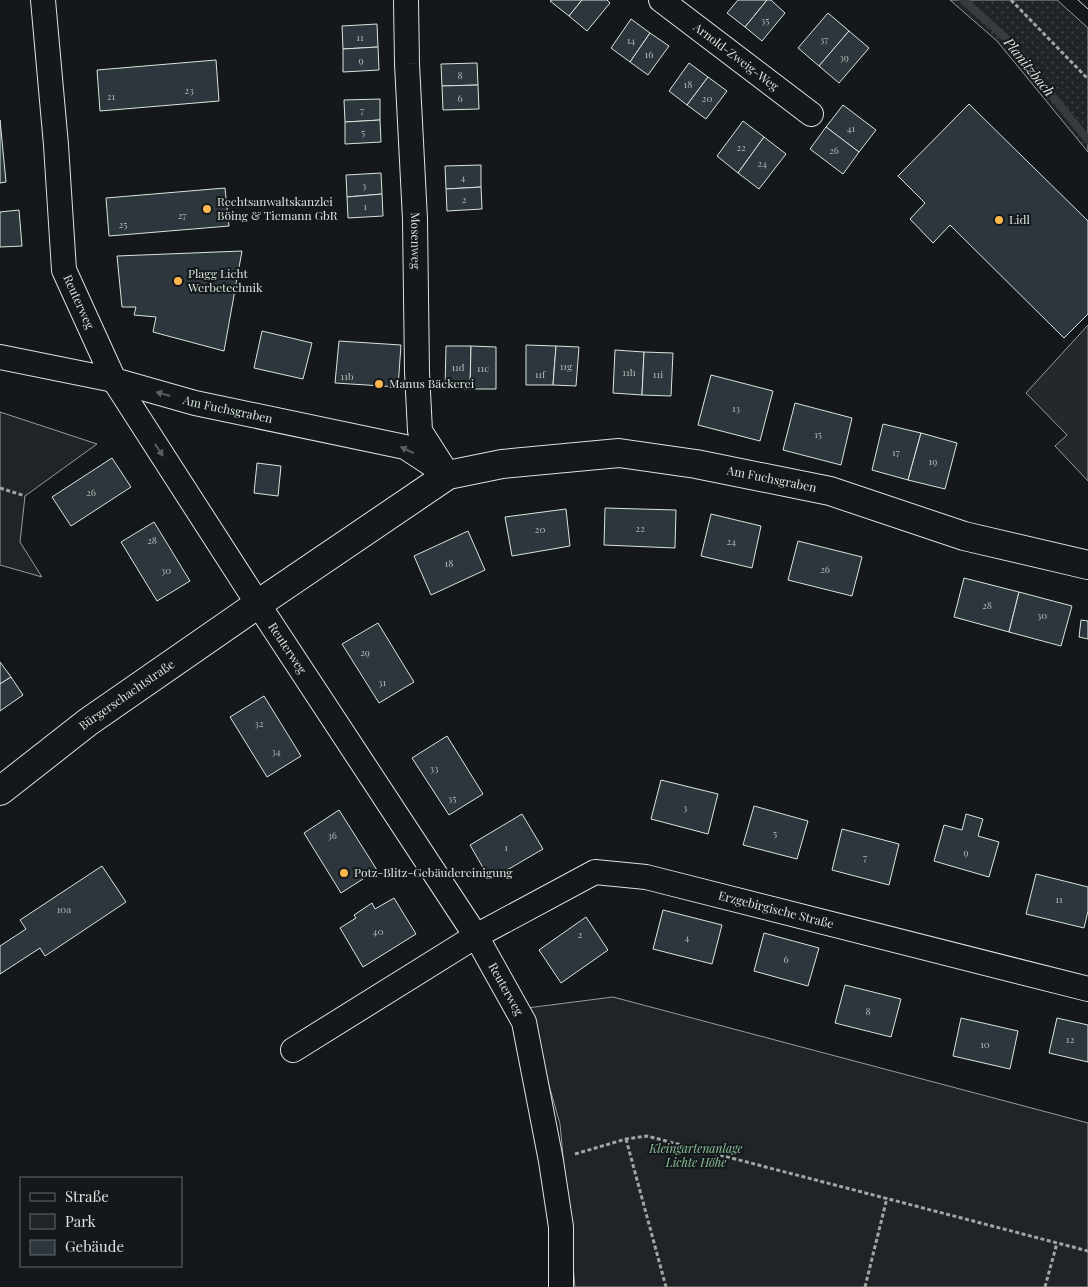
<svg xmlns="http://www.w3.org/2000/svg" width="1088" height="1287" viewBox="0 0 1088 1287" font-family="'Playfair Display',serif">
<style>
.grass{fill:url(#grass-dots);stroke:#939e99}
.green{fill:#202428;stroke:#939e99}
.parking{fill:#24282b;stroke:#939e99}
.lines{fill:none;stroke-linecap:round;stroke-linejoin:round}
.stream{stroke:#363b3e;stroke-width:8}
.building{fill:#2c363c;stroke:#d8e6dc}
.street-casing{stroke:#d8e6dc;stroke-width:26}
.secondary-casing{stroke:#d8e6dc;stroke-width:30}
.path{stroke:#9da8a2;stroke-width:3;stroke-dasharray:4 2.5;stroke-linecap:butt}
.street{stroke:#14181c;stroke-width:24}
.secondary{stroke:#14181c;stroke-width:28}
.tram{stroke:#d8e6dc;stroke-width:1}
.oneway{fill:#59605f}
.poi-dot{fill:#ffb74d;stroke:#14181c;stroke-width:2}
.labels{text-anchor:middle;stroke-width:4;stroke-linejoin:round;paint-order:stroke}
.number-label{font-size:10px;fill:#adbab4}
.street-label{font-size:12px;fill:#d8e6dc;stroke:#14181c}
.poi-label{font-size:12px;fill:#d8e6dc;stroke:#14181c;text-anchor:start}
.park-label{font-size:12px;font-style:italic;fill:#8ac095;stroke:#14181c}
.water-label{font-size:14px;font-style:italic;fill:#d8e6dc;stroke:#14181c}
</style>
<defs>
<pattern id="grass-dots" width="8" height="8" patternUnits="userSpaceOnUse" patternTransform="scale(1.25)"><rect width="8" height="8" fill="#202428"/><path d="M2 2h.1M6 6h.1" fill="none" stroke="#404447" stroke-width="1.8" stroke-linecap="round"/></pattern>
</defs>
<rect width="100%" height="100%" fill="#14181c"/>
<polygon class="grass" points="950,0 1057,0 1088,28 1088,152 997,41"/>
<g class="green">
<polygon points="0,412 97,444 25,496 20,542 42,577 0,565"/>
<polygon points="613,997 1088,1123 1088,1287 575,1287 560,1124 527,1008"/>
</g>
<polygon class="parking" points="1088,325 1088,481 1055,446 1067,435 1026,393"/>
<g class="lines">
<polyline class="stream" points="963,0 1005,37 1088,140"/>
</g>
<g class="building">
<polygon points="552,0 582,0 569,16 550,1"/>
<polygon points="582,0 607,0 610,3 587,31 569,16"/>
<polygon points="738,0 767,0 745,27 727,13"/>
<polygon points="767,0 771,0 785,13 762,41 745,27"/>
<polygon points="828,13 849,31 819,66 798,48"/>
<polygon points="631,19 650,33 630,62 611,48"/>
<polygon points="377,24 378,47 343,49 342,26"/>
<polygon points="849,31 869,48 839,83 819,66"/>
<polygon points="650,33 669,46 648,75 630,62"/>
<polygon points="378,47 379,70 343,72 343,49"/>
<polygon points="216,60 219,101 100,111 97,70"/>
<polygon points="477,63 478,85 442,86 441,64"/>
<polygon points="689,63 708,77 687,105 669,91"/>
<polygon points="708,77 727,91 706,119 687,105"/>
<polygon points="478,85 479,109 443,110 442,86"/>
<polygon points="380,99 380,120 345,122 344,100"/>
<polygon points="969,104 1088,221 1088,314 1064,338 950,225 933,243 910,219 925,203 898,176"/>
<polygon points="843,105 876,130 859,152 826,127"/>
<polygon points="0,120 6,182 0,183"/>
<polygon points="380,120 381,142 345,144 345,122"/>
<polygon points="743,121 764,137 738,173 717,156"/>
<polygon points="826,127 859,152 843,174 810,149"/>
<polygon points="764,137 786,154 759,189 738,173"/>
<polygon points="481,165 481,187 446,189 445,166"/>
<polygon points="381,173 382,194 347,197 346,175"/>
<polygon points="481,187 482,209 447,211 446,189"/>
<polygon points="225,188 229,226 109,236 106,198"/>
<polygon points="382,194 383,216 348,218 347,197"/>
<polygon points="19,210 22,246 0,247 0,212"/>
<polygon points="242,251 224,351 153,332 156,317 134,315 136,307 122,307 117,256"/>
<polygon points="262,331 312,343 303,379 254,368"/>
<polygon points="339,341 401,345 398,387 335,383"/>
<polygon points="526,345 556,346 553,385 526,385"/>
<polygon points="446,346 471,346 470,389 445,388"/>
<polygon points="471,346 496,347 496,389 470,389"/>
<polygon points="556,346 579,347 576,386 553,385"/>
<polygon points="615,350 644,352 642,395 613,393"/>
<polygon points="644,352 673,353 671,396 642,395"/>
<polygon points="711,375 773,391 760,441 698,425"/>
<polygon points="795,403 852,418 841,465 783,450"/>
<polygon points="883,424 921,433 908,480 872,470"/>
<polygon points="921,433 957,443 945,489 908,480"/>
<polygon points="112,458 131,487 71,526 52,497"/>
<polygon points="257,463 281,466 278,496 254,493"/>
<polygon points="605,508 676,510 675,548 604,545"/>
<polygon points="566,509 570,546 512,556 505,517"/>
<polygon points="711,514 761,526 752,568 701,556"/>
<polygon points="154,522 190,581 157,601 121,542"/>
<polygon points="468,531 485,570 431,595 414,556"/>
<polygon points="798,541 862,557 852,596 788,580"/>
<polygon points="964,578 1019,592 1009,632 954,617"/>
<polygon points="1019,592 1072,606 1061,646 1009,632"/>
<polygon points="1081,620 1088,621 1088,639 1079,637"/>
<polygon points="378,623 414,682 379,703 342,644"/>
<polygon points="0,662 11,677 0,684"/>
<polygon points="11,677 23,695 0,711 0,684"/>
<polygon points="264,696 301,756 267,777 230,717"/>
<polygon points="447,736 483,794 449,815 412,758"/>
<polygon points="661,780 718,794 708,834 651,819"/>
<polygon points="754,806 808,821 797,859 743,845"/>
<polygon points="339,810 377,870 341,893 304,833"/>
<polygon points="522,814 543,849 490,880 470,845"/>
<polygon points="966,814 983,819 978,836 999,842 989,877 934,861 944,825 962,830"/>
<polygon points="842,829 899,844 889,885 832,870"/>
<polygon points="102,866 126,902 45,956 40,948 0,974 0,946 26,929 20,920"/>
<polygon points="1036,874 1088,887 1088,911 1084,928 1026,914"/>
<polygon points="394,898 416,934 363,967 340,928 356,918 354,915 372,903 375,909"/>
<polygon points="663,910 722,925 712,964 653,949"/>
<polygon points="586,917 608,950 561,983 539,950"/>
<polygon points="764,933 819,948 808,986 754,971"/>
<polygon points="845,985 901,999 891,1037 835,1023"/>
<polygon points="961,1018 1018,1031 1010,1069 953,1056"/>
<polygon points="1057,1018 1088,1025 1088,1062 1049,1053"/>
</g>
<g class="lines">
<defs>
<g id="street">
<path id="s1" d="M 43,0 L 56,145 L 64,270 L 114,380 L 258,604 L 476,936 L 524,1022 L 551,1161 L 561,1227 L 561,1287"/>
<path id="s2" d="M 406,0 L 407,64 L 415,219 L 417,372 L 420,431 L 448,475"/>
<path id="s3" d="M 661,0 L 811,114"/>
<path id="s4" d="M 0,357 L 114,380 L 195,403 L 405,447 L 440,470"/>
<path id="s5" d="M 293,1050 L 476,936 L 595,872 L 646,877 L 1088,989"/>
</g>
<g id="secondary">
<path id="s6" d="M 0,791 L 88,722 L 258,604 L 448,475 L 502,464 L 619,453 L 696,464 L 830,491 L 964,536 L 1088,565"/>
</g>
</defs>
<use href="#street" class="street-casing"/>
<use href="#secondary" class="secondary-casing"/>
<g class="path">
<polyline points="1011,0 1088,79"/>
<polyline points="0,488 25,496"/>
<polyline points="626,1139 666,1287"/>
<polyline points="575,1154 626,1139 647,1136 1088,1251"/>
<polyline points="865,1287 887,1198"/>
<polyline points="1045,1287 1057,1243"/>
</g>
<use href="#street" class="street"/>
<use href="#secondary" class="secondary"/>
<polyline class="tram" points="1078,0 1088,9"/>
</g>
<defs><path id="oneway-solid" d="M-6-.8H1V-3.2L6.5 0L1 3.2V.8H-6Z" transform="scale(1.25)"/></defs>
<g class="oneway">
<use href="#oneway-solid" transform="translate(163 394) rotate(-164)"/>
<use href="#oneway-solid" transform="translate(159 450) rotate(57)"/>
<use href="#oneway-solid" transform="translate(407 450) rotate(-155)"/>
</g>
<g class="poi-dot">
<circle cx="207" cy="209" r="5"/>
<circle cx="999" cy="220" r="5"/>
<circle cx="178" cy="281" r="5"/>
<circle cx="379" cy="384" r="5"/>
<circle cx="344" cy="873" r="5"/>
</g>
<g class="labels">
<g class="number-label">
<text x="765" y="24">35</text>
<text x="360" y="41">11</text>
<text x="824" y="43">37</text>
<text x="631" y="44">14</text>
<text x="649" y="58">16</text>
<text x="844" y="61">39</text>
<text x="361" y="64">9</text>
<text x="460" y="79">8</text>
<text x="688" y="88">18</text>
<text x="189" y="94">23</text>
<text x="111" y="100">21</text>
<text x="460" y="102">6</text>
<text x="707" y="102">20</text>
<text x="362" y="114">7</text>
<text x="851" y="132">41</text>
<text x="363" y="136">5</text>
<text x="741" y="151">22</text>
<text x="834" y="154">26</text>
<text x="762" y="167">24</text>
<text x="463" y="181">4</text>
<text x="364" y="189">3</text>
<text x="464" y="203">2</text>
<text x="365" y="210">1</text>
<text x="182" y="219">27</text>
<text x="123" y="228">25</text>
<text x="566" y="370">11g</text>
<text x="458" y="371">11d</text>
<text x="483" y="372">11e</text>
<text x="629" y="376">11h</text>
<text x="540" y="378">11f</text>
<text x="658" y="378">11i</text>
<text x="347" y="380">11b</text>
<text x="736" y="412">13</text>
<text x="818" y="438">15</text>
<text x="896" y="456">17</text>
<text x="933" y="465">19</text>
<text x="91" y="496">26</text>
<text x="640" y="532">22</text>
<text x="540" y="533">20</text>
<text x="152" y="544">28</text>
<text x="731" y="545">24</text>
<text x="449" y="567">18</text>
<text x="825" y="573">26</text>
<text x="166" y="574">30</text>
<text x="987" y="609">28</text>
<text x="1042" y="619">30</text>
<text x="365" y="656">29</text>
<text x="382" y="686">31</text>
<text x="259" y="727">32</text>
<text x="276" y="755">34</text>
<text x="434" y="772">33</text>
<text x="452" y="802">35</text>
<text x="685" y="811">3</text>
<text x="775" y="837">5</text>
<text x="332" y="839">36</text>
<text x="506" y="851">1</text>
<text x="966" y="856">9</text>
<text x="865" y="861">7</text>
<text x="1059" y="903">11</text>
<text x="64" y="913">10a</text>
<text x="378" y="935">40</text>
<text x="580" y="938">2</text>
<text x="687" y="941">4</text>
<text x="786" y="963">6</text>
<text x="868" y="1015">8</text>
<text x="1070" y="1043">12</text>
<text x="985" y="1048">10</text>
</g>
<g class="street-label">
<text dy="4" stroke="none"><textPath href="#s3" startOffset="94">Arnold-Zweig-Weg</textPath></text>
<text dy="4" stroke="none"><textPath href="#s2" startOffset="241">Mosenweg</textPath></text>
<text dy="4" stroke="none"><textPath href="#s1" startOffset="306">Reuterweg</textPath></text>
<text dy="4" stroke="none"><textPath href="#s4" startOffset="234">Am Fuchsgraben</textPath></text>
<text dy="4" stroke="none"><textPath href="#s6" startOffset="876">Am Fuchsgraben</textPath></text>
<text dy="4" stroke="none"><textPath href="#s1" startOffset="711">Reuterweg</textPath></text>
<text dy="4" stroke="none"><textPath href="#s6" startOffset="159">Bürgerschachtstraße</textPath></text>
<text dy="4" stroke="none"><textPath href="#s5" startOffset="536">Erzgebirgische Straße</textPath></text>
<text dy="4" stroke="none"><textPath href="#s1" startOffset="1116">Reuterweg</textPath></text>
</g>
<g class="poi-label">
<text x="217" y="206">Rechtsanwaltskanzlei<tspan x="217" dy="14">Böing &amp; Tiemann GbR</tspan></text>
<text x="1009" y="224">Lidl</text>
<text x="188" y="278">Plagg Licht<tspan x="188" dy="14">Werbetechnik</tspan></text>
<text x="389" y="388">Manus Bäckerei</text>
<text x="354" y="877">Potz-Blitz-Gebäudereinigung</text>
</g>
<g class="park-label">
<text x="696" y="1153">Kleingartenanlage<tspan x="696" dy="14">Lichte Höhe</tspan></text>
</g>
<g class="water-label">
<text transform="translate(1029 67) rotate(51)" y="5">Planitzbach</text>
</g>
</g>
<rect x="20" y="1177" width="162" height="90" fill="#14181c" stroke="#626a69"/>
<rect x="30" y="1193" width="25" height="8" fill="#14181c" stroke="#626a69"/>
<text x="65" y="1202" font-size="15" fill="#d8e6dc">Straße</text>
<rect x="30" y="1214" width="25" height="15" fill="#202428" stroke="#626a69"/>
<text x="65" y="1227" font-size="15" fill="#d8e6dc">Park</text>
<rect x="30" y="1240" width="25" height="15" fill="#2c363c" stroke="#626a69"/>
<text x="65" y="1252" font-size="15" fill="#d8e6dc">Gebäude</text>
</svg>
